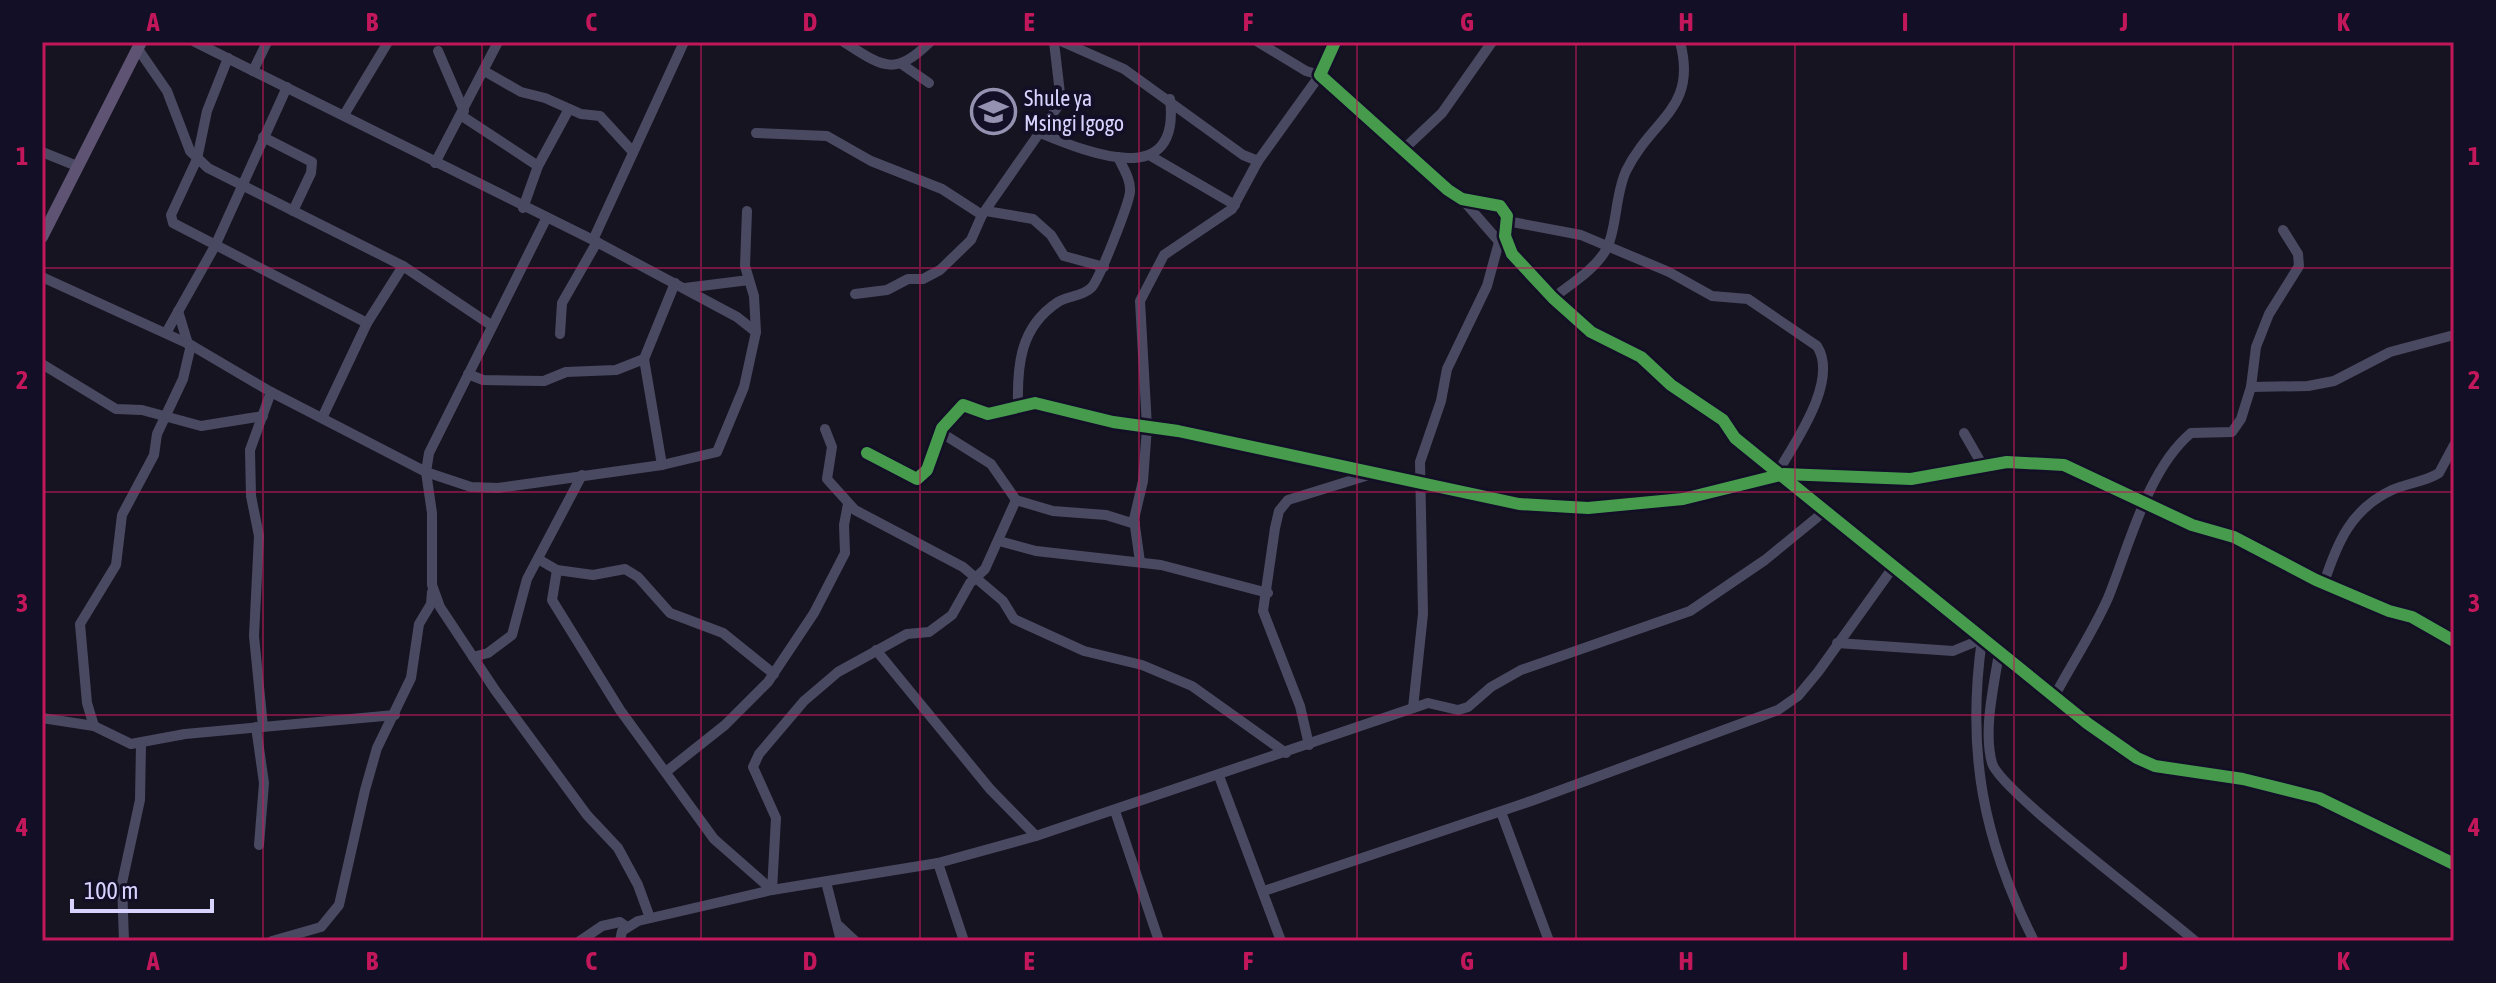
<svg xmlns="http://www.w3.org/2000/svg" width="2496" height="983" viewBox="0 0 2496 983" font-family="'Asap Condensed',sans-serif">
<style>
.lines{fill:none;stroke-linecap:round;stroke-linejoin:round}
.minor{stroke:#4a4962;stroke-width:10}
.major{stroke:#5e5373;stroke-width:12}
.cycleway-casing{stroke:#130f26;stroke-width:17}
.cycleway{stroke:#469c4c;stroke-width:12}
.grid{fill:none;stroke:#c2185b;stroke-width:2;stroke-opacity:0.55}
.labels{text-anchor:middle;stroke-width:8;stroke-linejoin:round;paint-order:stroke}
.poi-label{font-size:22px;fill:#d9d4ff;stroke:#130f26;text-anchor:start}
.neatline{fill:none;stroke:#c2185b;stroke-width:3}
.grid-label{font-size:26px;text-anchor:middle;font-weight:bold;fill:#c2185b}
</style>
<rect width="100%" height="100%" fill="#161421"/>
<g class="lines">
<g class="minor">
<polyline points="195,42 593,240 737,317 756,332"/>
<path d="M 844,42 C 883,67 894,77 930,42"/>
<polyline points="1063,42 1124,69 1243,155 1258,161 1320,75 1306,71 1258,42"/>
<polyline points="1335,42 1320,75 1448,190 1462,199 1500,206 1507,216 1505,236 1512,254 1553,298 1591,332 1641,357 1671,385 1723,420 1735,438 2087,723 2137,758 2155,766 2243,779 2319,798 2454,864"/>
<polyline points="138,49 167,91 190,151 208,168 403,266 491,325"/>
<polyline points="438,51 464,111"/>
<polyline points="228,58 207,111 197,159 171,215 173,223 367,323"/>
<polyline points="903,65 929,83"/>
<polyline points="253,71 267,42"/>
<polyline points="486,72 521,92 545,98 581,114 600,116 633,152"/>
<polyline points="344,115 388,42"/>
<polyline points="462,116 538,166 523,208"/>
<polyline points="756,133 827,136 871,161 942,189 982,215"/>
<path d="M 1040,133 C 1091,154 1181,190 1170,99"/>
<polyline points="263,137 312,162 311,173 293,211"/>
<polyline points="1405,148 1442,113 1492,42"/>
<polyline points="42,152 77,166"/>
<polyline points="1149,155 1235,205"/>
<polyline points="435,163 498,42"/>
<polyline points="538,166 569,109"/>
<polyline points="1462,199 1502,245"/>
<polyline points="986,211 1033,219 1051,235 1064,256 1104,267"/>
<polyline points="546,219 429,453 426,472 432,513 432,585 440,607 495,690 587,815 618,848 638,885 650,918"/>
<path d="M 1507,221 L 1581,235 L 1669,272 L 1712,296 L 1748,299 L 1817,346 C 1839,380 1796,441 1779,470"/>
<polyline points="593,240 684,42"/>
<polyline points="42,277 191,345 271,392 426,472 471,487 498,488 662,465 717,452 744,387 756,332 754,296 745,266 747,211"/>
<polyline points="685,288 749,280"/>
<polyline points="855,294 887,290 908,279 923,279 940,270 971,240 982,215 1061,102 1054,42"/>
<path d="M 1553,298 C 1571,284 1596,269 1607,248 C 1617,227 1615,195 1626,171 C 1652,118 1698,109 1680,42"/>
<polyline points="178,311 188,344"/>
<polyline points="166,333 215,246 287,87"/>
<polyline points="560,334 562,303 597,242"/>
<polyline points="644,359 675,283"/>
<polyline points="42,364 116,409 142,410 201,426 263,416"/>
<polyline points="468,374 483,380 544,381 566,372 616,370 644,359 662,465"/>
<polyline points="2251,387 2308,386 2334,381 2390,352 2454,335"/>
<path d="M 1018,406 C 1017,365 1020,327 1058,302 C 1068,296 1083,296 1091,288 C 1099,281 1129,203 1130,192 C 1131,179 1123,168 1118,157"/>
<polyline points="323,416 367,323 403,266"/>
<polyline points="825,429 832,447 827,479 855,510 963,567 1003,601 1014,619 1084,651 1142,665 1192,686 1286,753"/>
<polyline points="940,432 991,464 1016,500 1053,511 1106,515 1135,524"/>
<polyline points="1964,433 1983,466"/>
<polyline points="867,453 917,479 927,470 942,428 963,405 988,414 1035,403 1113,422 1178,431 1519,504 1588,508 1683,499 1784,474 1911,479 2007,462 2064,465 2192,525 2234,537 2316,580 2389,611 2412,617 2454,641"/>
<polyline points="999,541 1036,551 1161,565 1268,593"/>
<polyline points="538,559 557,570 593,575 625,569 638,577 670,613 723,633 774,674"/>
<polyline points="1140,562 1134,519 1143,481 1147,427 1140,301 1164,255 1232,209 1258,161"/>
<polyline points="557,570 552,600 620,710 714,839 772,890"/>
<path d="M 2324,583 C 2337,543 2351,509 2392,490 C 2407,483 2425,482 2439,473 L 2454,445"/>
<path d="M 1982,639 C 1966,751 1983,840 2034,941"/>
<polyline points="1837,643 1953,651 1982,639"/>
<polyline points="876,650 990,789 1036,836"/>
<path d="M 1999,653 C 1994,686 1983,730 1992,763 C 1999,790 2162,912 2195,941"/>
<polyline points="473,657 488,653 512,635 527,579 582,475"/>
<path d="M 2054,697 C 2071,665 2093,632 2108,598 C 2129,547 2147,470 2191,433 L 2232,432 L 2241,419 L 2251,387 L 2256,347 L 2269,314 L 2299,266 L 2298,254 L 2283,230"/>
<polyline points="1413,708 1423,614 1420,462 1441,401 1447,369 1487,286 1499,242"/>
<polyline points="42,718 94,726 131,744 185,734 395,715"/>
<polyline points="94,726 87,703 80,624 116,565 122,515 154,455 157,434 183,379 191,345"/>
<polyline points="256,727 264,783 259,845"/>
<polyline points="263,727 254,636 259,536 251,496 250,450 271,392"/>
<polyline points="1309,745 1300,706 1263,611 1275,528 1279,511 1288,500 1372,474"/>
<polyline points="667,771 725,725 768,682 814,613 845,553 844,525 848,504"/>
<polyline points="1219,776 1281,941"/>
<polyline points="1115,811 1159,941"/>
<polyline points="1501,812 1549,941"/>
<polyline points="938,863 964,941"/>
<polyline points="826,882 841,941"/>
<polyline points="772,890 776,818 753,767 759,754 804,701 838,672 907,634 929,632 952,615 970,583 985,569 1016,500"/>
<polyline points="1264,891 1534,800 1778,710 1798,696 1818,672 1894,566"/>
<polyline points="839,926 855,941"/>
<polyline points="124,941 122,883 140,800 141,744"/>
<polyline points="272,941 321,927 339,905 365,790 377,748 411,678 419,624 431,604 432,592"/>
<polyline points="580,941 602,926 620,922 627,927"/>
<polyline points="620,941 622,931 638,921 772,890 938,863 1036,836 1428,703 1458,710 1468,707 1491,687 1521,670 1690,611 1765,560 1825,511"/>
</g>
<polyline class="major" points="42,237 141,42"/>
<defs>
<g id="cycleway">
<polyline points="1335,42 1320,75 1448,190 1462,199 1500,206 1507,216 1505,236 1512,254 1553,298 1591,332 1641,357 1671,385 1723,420 1735,438 2087,723 2137,758 2155,766 2243,779 2319,798 2454,864"/>
<polyline points="867,453 917,479 927,470 942,428 963,405 988,414 1035,403 1113,422 1178,431 1519,504 1588,508 1683,499 1784,474 1911,479 2007,462 2064,465 2192,525 2234,537 2316,580 2389,611 2412,617 2454,641"/>
</g>
</defs>
<use href="#cycleway" class="cycleway-casing"/>
<use href="#cycleway" class="cycleway"/>
</g>
<path class="grid" d="M 263,42 L 263,941M 482,42 L 482,941M 701,42 L 701,941M 920,42 L 920,941M 1139,42 L 1139,941M 1357,42 L 1357,941M 1576,42 L 1576,941M 1795,42 L 1795,941M 2014,42 L 2014,941M 2233,42 L 2233,941M 42,268 L 2454,268M 42,492 L 2454,492M 42,715 L 2454,715"/>
<defs>
<symbol id="school-ring" viewBox="-11 -11 22 22"><circle r="9.5" fill="#130f26" stroke="#9591b1" stroke-width="1.5"/><path d="M0-5L7-2L0 1L-7-2ZM-4 1L0 2.5L4 1V4Q0 6-4 4Z" fill="#9591b1"/></symbol>
</defs>
<g fill-rule="evenodd">
<use href="#school-ring" x="968" y="86" width="51" height="51"/>
</g>
<g class="labels">
<g class="poi-label">
<text x="1024" y="106">Shule ya<tspan x="1024" dy="25">Msingi Igogo</tspan></text>
</g>
</g>
<rect width="2496" height="983" fill="none" stroke="#130f26" stroke-width="88"/>
<path d="M72 899v12h140v-12" fill="none" stroke="#d9d4ff" stroke-width="4"/>
<text x="84" y="899" font-size="24" fill="#d9d4ff" stroke="#130f26" stroke-width="6" paint-order="stroke">100 m</text>
<rect x="44" y="44" width="2408" height="895" class="neatline"/>
<g class="grid-label">
<text x="153" y="31">A</text>
<text x="372" y="31">B</text>
<text x="591" y="31">C</text>
<text x="810" y="31">D</text>
<text x="1029" y="31">E</text>
<text x="1248" y="31">F</text>
<text x="1467" y="31">G</text>
<text x="1686" y="31">H</text>
<text x="1905" y="31">I</text>
<text x="2124" y="31">J</text>
<text x="2343" y="31">K</text>
<text x="22" y="165">1</text>
<text x="2474" y="165">1</text>
<text x="22" y="389">2</text>
<text x="2474" y="389">2</text>
<text x="22" y="612">3</text>
<text x="2474" y="612">3</text>
<text x="22" y="836">4</text>
<text x="2474" y="836">4</text>
<text x="153" y="970">A</text>
<text x="372" y="970">B</text>
<text x="591" y="970">C</text>
<text x="810" y="970">D</text>
<text x="1029" y="970">E</text>
<text x="1248" y="970">F</text>
<text x="1467" y="970">G</text>
<text x="1686" y="970">H</text>
<text x="1905" y="970">I</text>
<text x="2124" y="970">J</text>
<text x="2343" y="970">K</text>
</g>
</svg>
